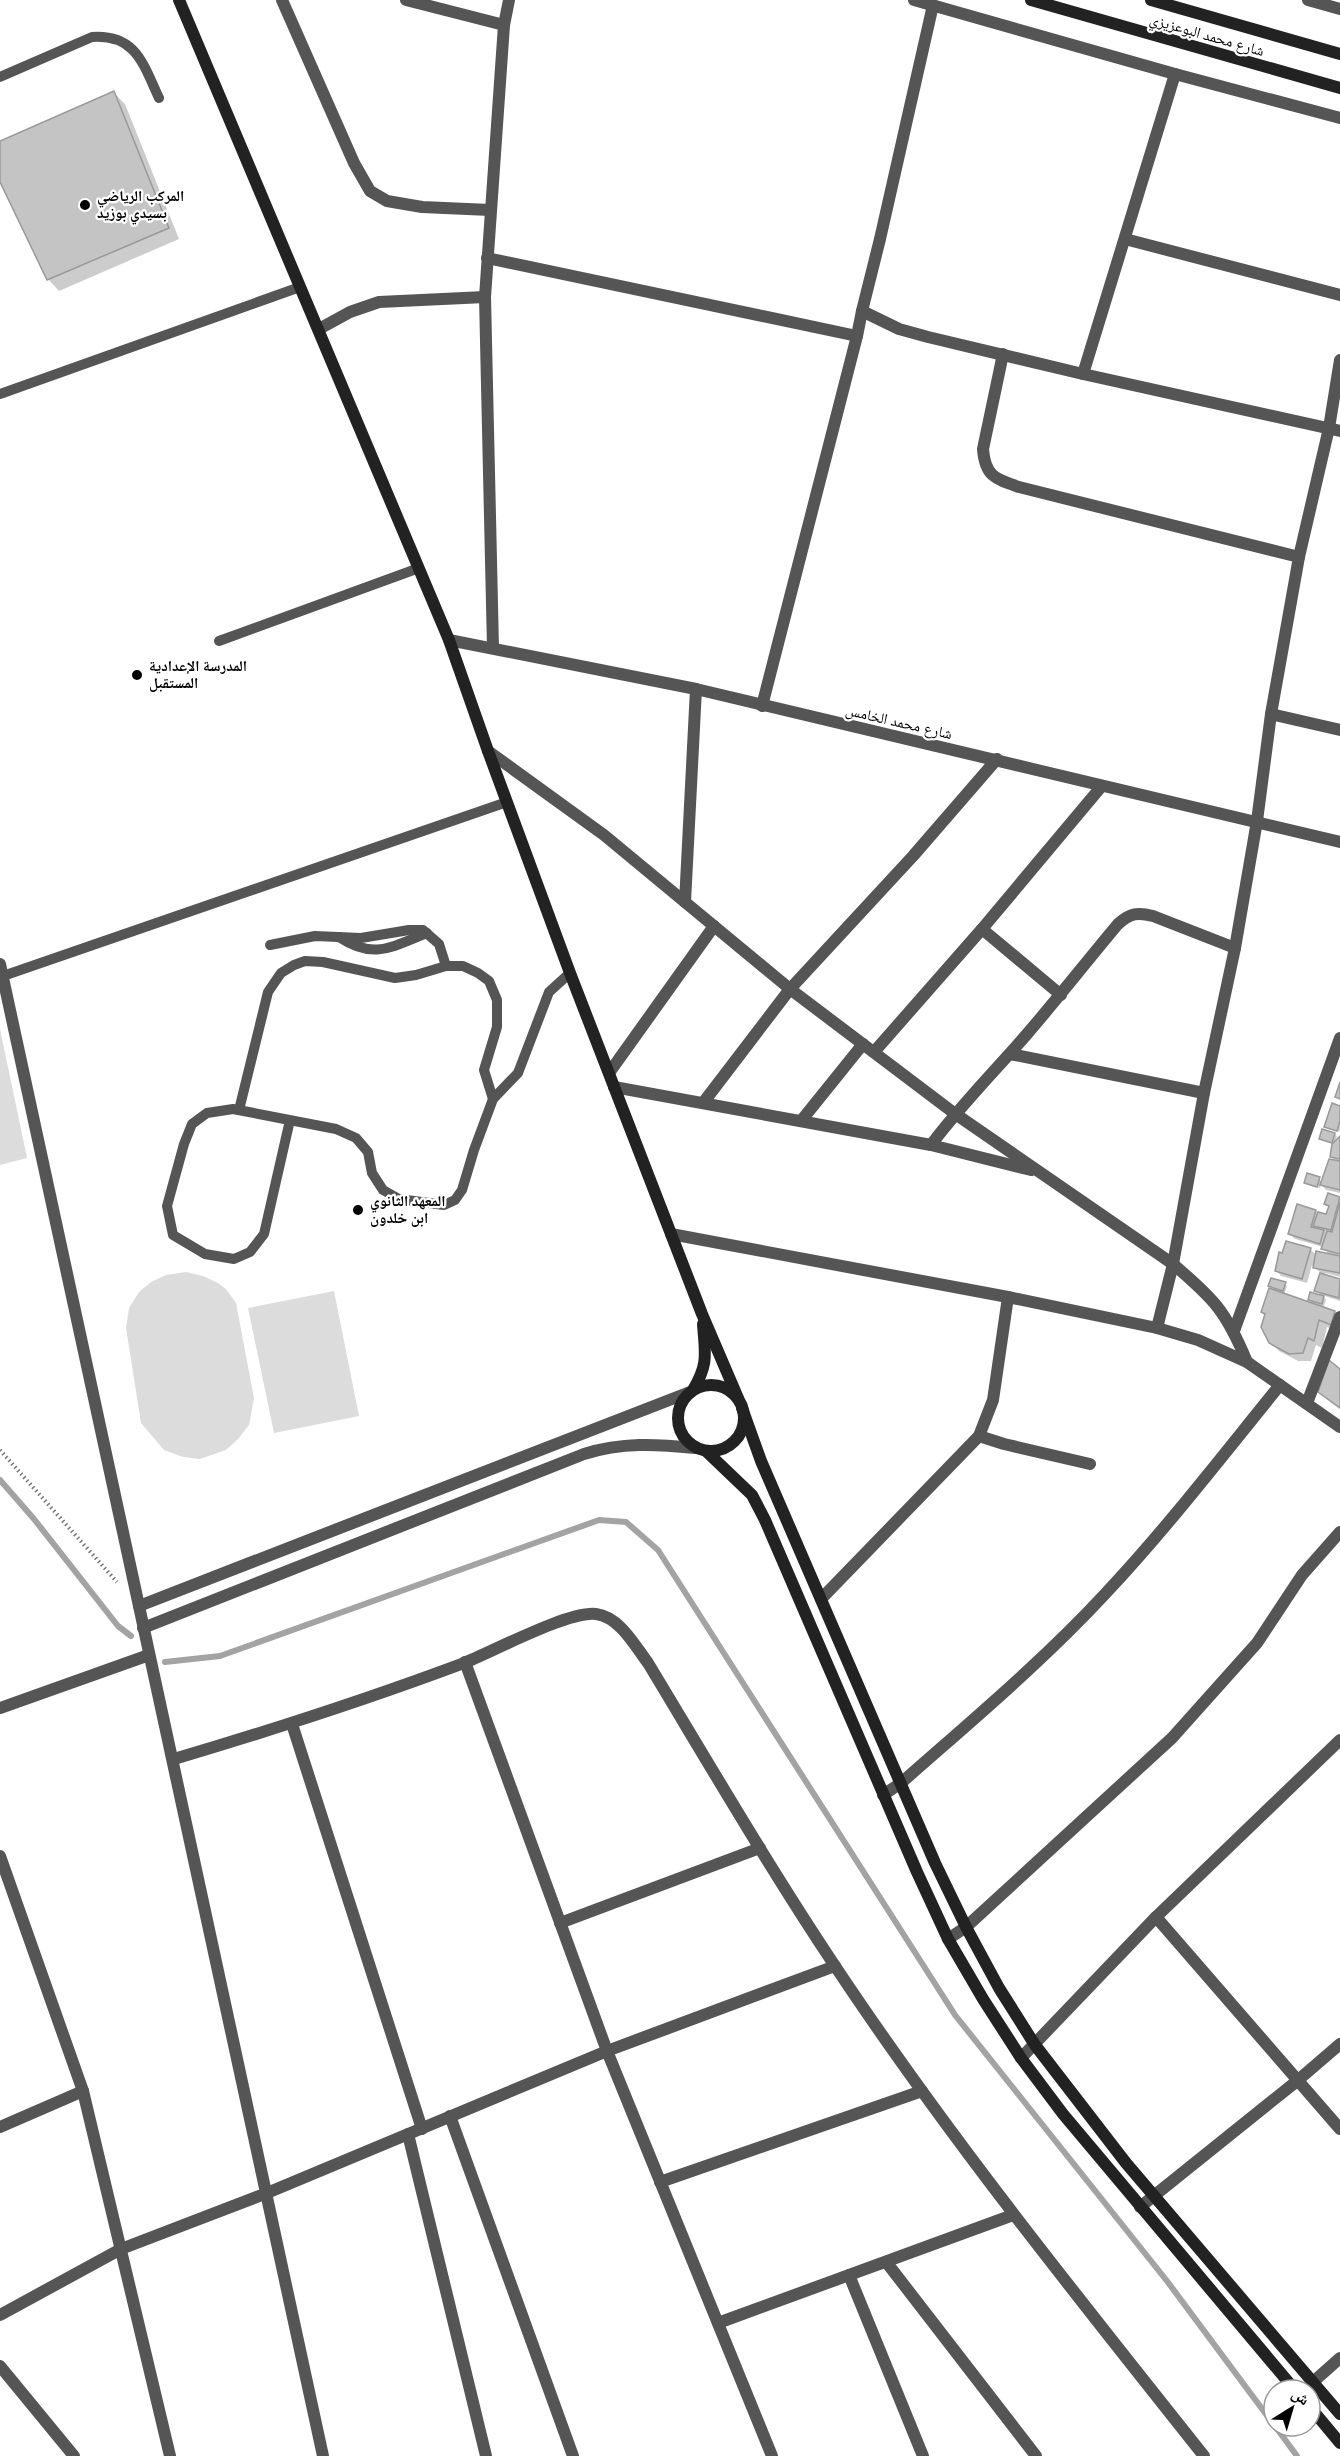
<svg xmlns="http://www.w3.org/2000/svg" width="1340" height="2456" viewBox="0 0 1340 2456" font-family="Raleway,'Noto Naskh Arabic',sans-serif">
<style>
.green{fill:#dcdcdc}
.shadow{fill:#0003}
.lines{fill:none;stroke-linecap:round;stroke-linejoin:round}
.stream{stroke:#a3a3a3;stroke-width:6}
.building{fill:#c4c4c4;stroke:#999;stroke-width:1.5}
.path{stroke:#777;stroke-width:4;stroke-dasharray:1.5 3;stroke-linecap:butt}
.lane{stroke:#555;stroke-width:10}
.street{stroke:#555;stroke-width:12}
.secondary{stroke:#222;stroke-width:12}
.poi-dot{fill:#000;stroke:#fff;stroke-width:2}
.labels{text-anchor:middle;stroke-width:4.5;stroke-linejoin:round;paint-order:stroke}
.street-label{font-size:15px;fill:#000;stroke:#fff}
.poi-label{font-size:15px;font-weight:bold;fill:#000;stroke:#fff;text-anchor:start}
</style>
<rect width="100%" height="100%" fill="#fff"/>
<g class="green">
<polygon points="0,1029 27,1158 0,1165"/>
<polygon points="186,1272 203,1276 218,1283 226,1289 236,1303 254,1398 249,1425 238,1439 226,1450 200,1459 183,1457 164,1450 141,1423 126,1328 129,1308 139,1292 151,1282 166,1275"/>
<polygon points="334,1291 359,1416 274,1433 248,1308"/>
</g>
<g class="shadow">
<polygon points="114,93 125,104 179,239 59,291 48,279 0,178 0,142"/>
<polygon points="1340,1108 1340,1129 1339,1132 1326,1127"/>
<polygon points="1335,1134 1337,1136 1334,1144 1340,1138 1340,1193 1326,1190 1321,1184 1320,1188 1306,1182 1308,1175 1323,1182 1337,1162 1331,1156 1334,1144 1321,1138"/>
<polygon points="1329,1195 1340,1199 1340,1277 1325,1273 1324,1276 1340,1280 1340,1301 1322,1295 1326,1300 1323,1308 1335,1312 1340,1317 1339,1332 1327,1327 1322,1348 1316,1345 1311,1361 1298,1361 1279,1351 1270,1342 1276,1292 1270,1286 1285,1284 1287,1286 1284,1295 1315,1305 1309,1299 1323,1297 1316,1290 1321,1273 1312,1265 1307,1283 1281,1276 1276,1270 1310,1249 1317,1256 1330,1256 1323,1247 1295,1239 1289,1233 1315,1211 1327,1216 1330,1208 1326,1203"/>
</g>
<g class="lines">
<g class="stream">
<polyline points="0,1480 34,1519 118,1626 131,1636"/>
<polyline points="165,1662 220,1656 599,1520 626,1522 658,1550 955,2015 1167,2281 1274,2425"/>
<polyline points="1275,2426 1297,2456"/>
</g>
</g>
<g class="building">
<polygon points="114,91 169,228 47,280 0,182 0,141"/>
<polygon points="1340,1082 1340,1099 1335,1097"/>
<polygon points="1332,1103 1340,1106 1340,1121 1337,1131 1324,1127"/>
<polygon points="1322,1129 1335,1133 1332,1143 1319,1139"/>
<polygon points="1340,1136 1340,1159 1330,1157 1332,1144"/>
<polygon points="1329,1159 1340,1161 1340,1190 1320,1185"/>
<polygon points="1307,1173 1320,1177 1317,1187 1304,1183"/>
<polygon points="1328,1193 1340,1197 1331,1230 1313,1226 1318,1212 1326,1214 1329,1206 1324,1204"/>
<polygon points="1340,1202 1340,1254 1321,1249 1327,1231 1332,1232"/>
<polygon points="1297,1204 1316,1210 1311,1227 1324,1230 1320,1244 1288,1234"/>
<polygon points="1286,1241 1311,1248 1302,1279 1275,1271 1279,1252 1282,1253"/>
<polygon points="1316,1251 1340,1256 1340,1273 1313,1268"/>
<polygon points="1320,1273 1340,1279 1339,1298 1314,1291"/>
<polygon points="1271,1278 1286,1282 1283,1291 1268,1286"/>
<polygon points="1269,1288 1335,1311 1331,1325 1319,1320 1314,1341 1308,1338 1303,1353 1289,1354 1269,1343 1261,1327 1265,1314 1261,1312"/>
<polygon points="1310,1292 1324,1296 1322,1304 1308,1300"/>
<polygon points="1329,1360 1340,1369 1340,1408 1318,1392"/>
</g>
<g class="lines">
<polyline class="path" points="0,1450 117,1582"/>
<g class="lane">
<path d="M 0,77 L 92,37 C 136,34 143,64 159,98"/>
<polyline points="0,394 300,287"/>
<polyline points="219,641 419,568"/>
<path d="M 339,937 C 374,960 391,947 427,933"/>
<polyline points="270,945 315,936 361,938 409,930 423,930 439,944 446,966"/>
<polyline points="3,976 507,802"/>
<polyline points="239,1110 268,992 281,973 294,965 305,961 323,962 395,978 416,975 446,966 463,966 478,973 489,981 497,1000 497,1027 484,1070 493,1099"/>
<polyline points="290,1120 264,1234 250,1252 234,1259 205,1254 173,1235 167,1206 184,1144 192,1124 207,1113 233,1109 336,1129 356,1138 368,1152 372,1173 383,1190 399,1199 444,1205 455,1200 462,1190 474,1150 493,1099 518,1073 549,992 570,973"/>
</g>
<g class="street">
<polyline points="282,0 354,163 370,191 387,201 422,207 490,210"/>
<polyline points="406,0 504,25"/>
<polyline points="914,0 1175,74 1340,118"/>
<polyline points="1308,0 1340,9"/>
<polyline points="933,5 880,239 862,311 899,329 928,337 1083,374 1340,431"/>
<polyline points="1125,239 1340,295"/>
<polyline points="487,258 857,336 762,706"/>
<polyline points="319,329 350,312 379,302 485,297"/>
<polyline points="857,336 862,311"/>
<path d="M 1003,354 L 983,449 C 985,476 995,479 1019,487 L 1299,557"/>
<polyline points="1083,374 1175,74"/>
<polyline points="449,640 696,689 1340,842"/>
<polyline points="493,648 485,297 504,25 509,0"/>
<polyline points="1271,714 1340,730"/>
<path d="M 488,751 L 604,835 L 790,989 L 954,1113 L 1173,1264 C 1214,1299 1226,1311 1247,1362"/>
<polyline points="685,902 696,689"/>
<polyline points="982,929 1061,995"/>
<polyline points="0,964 323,2456"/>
<polyline points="874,1052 982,929 1101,787"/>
<polyline points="1010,1054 1204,1093"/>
<polyline points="609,1073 714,926"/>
<polyline points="614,1087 931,1145 1031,1170"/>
<polyline points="703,1103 790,989 913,856 997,759"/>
<polyline points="801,1121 863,1044"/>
<path d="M 931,1145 C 960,1106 995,1071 1027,1034 C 1058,998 1087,961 1118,924 C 1130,913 1138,912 1153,916 L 1235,948"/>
<polyline points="671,1234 1008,1297 1157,1328 1198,1340 1247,1362 1340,1427"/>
<polyline points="1157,1328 1173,1264 1204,1093 1235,948 1257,821 1271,714 1299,557 1329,428 1340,360"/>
<polyline points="1234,1331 1340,1038"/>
<polyline points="1307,1403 1340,1317"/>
<polyline points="979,1436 1004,1444 1090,1464"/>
<polyline points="821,1599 979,1436 993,1400 1008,1297"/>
<polyline points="139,1606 690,1392"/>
<path d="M 143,1628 L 584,1454 C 622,1442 656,1444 695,1448"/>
<polyline points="465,1662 607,2051 772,2456"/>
<polyline points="0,1708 149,1655"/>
<polyline points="292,1724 422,2129"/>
<path d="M 174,1759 C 272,1730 368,1699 464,1663 C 494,1651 568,1611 596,1614 C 620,1617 635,1646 648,1663 C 709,1764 769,1867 835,1966 C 948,2136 1077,2296 1204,2456"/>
<path d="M 883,1795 L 901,1783 C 970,1722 1042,1662 1105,1594 C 1167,1528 1223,1455 1280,1385"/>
<polyline points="0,1856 83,2091 170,2456"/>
<polyline points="1156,1917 1340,2129"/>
<polyline points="560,1923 760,1848"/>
<polyline points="948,1939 966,1927 1172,1738 1257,1643 1302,1575 1340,1532"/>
<polyline points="1021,2058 1156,1917 1340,1740"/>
<polyline points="450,2116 573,2456"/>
<polyline points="0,2127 83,2091"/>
<polyline points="408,2134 486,2456"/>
<polyline points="660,2182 922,2091"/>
<polyline points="1140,2207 1297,2081 1340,2044"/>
<polyline points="887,2263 1036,2456"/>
<polyline points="849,2275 923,2456"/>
<polyline points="0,2315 121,2249 267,2193 607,2051 835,1966"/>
<polyline points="718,2323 1013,2215"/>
<polyline points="0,2366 74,2456"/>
<polyline points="1313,2382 1340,2358"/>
</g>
<g class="secondary">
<polyline points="179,0 449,640 488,751 570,973 702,1314 738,1398"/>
<polyline points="1031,0 1340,88"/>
<polyline points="1151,0 1340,54"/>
<circle cx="711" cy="1418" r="33"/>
<path d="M 693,1390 C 709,1363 705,1354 703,1324"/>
<polyline points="742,1408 761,1461 935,1863 966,1927 999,1988 1035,2045 1126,2163 1340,2414"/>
<polyline points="706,1451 752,1495 765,1520 917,1872 948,1939 983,1999 1021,2058 1063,2114 1295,2390"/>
<polyline points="1310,2407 1340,2443"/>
</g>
</g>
<g class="poi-dot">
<circle cx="85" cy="205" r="6"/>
<circle cx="137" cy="675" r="6"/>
<circle cx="358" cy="1210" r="6"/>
</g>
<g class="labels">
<g class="street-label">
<text transform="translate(1207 35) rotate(16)" y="5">شارع محمد البوعزيزي</text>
<text transform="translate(899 722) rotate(13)" y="5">شارع محمد الخامس</text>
</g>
<g class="poi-label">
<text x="97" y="201">المركب الرياضي<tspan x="97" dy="17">بسيدي بوزيد</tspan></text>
<text x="149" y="671">المدرسة الإعدادية<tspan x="149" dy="17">المستقبل</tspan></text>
<text x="370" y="1206">المعهد الثانوي<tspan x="370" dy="17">ابن خلدون</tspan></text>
</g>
</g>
<g transform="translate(1292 2408) rotate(37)"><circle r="28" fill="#ffffff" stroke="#999999" stroke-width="1.5"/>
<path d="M0-4.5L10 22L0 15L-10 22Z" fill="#000000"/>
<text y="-9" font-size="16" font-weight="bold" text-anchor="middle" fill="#000000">ش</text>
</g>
</svg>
